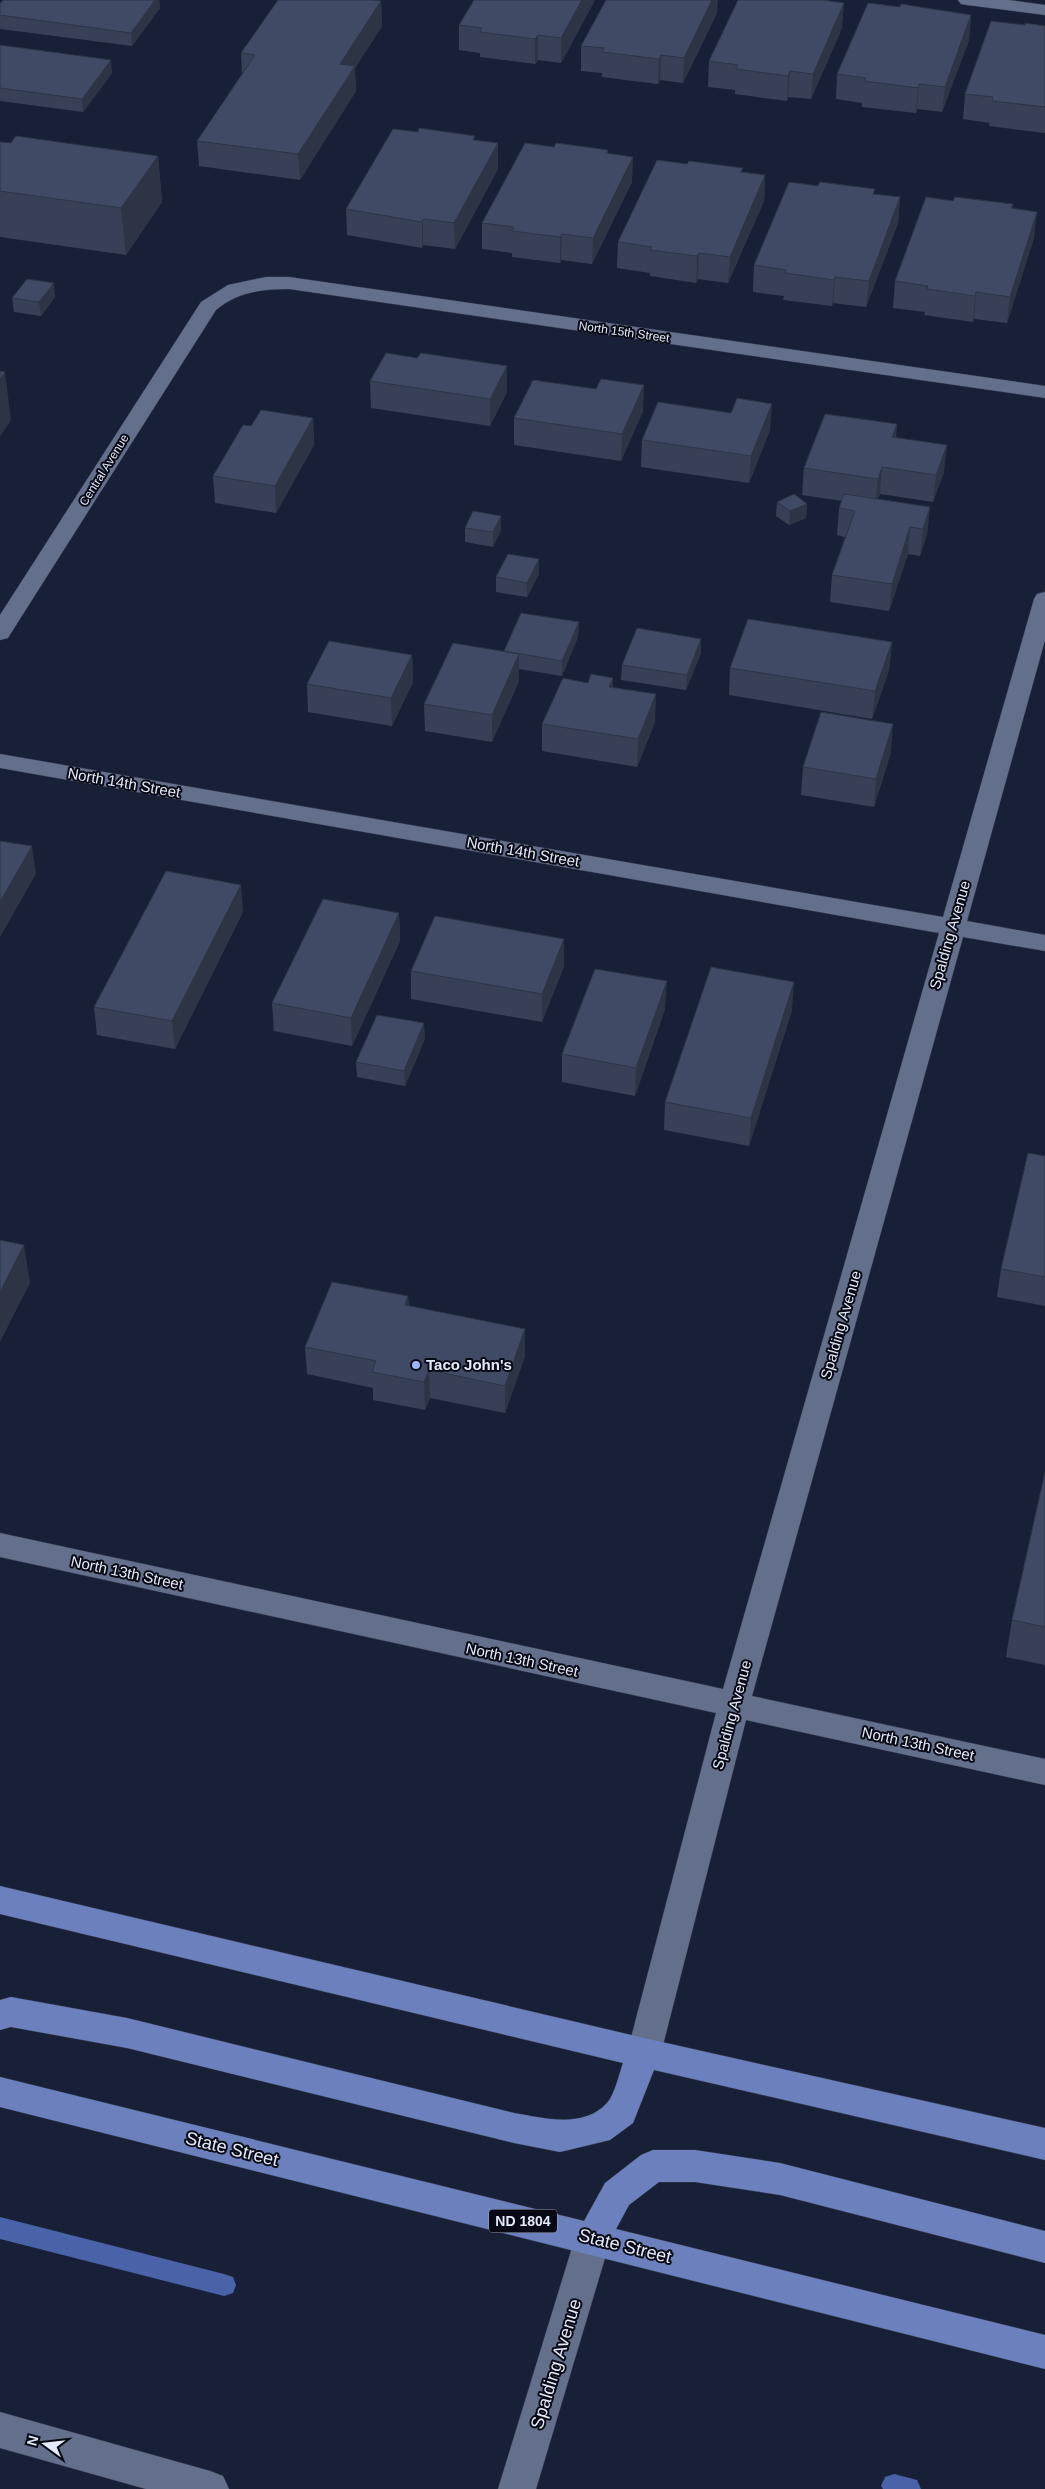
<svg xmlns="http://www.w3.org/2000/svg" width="1045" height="2489" viewBox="0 0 1045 2489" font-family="Arial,sans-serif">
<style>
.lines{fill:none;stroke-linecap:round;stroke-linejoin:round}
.stream{fill:#4a62a7;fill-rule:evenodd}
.minor-casing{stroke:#353a4e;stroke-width:1}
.major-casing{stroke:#353a4e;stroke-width:1}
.minor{fill:#646f8c;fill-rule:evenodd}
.major{fill:#6b80bc;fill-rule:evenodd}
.wall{fill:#374056}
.shaded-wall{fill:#2d3446}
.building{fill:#404a64;stroke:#2d3446}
.poi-dot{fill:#9ab5fd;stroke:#070a14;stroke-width:2}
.labels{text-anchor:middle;stroke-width:4;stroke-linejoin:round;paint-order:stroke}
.far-street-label{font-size:12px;fill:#e3eafa;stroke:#070a14}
.shield{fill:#070a14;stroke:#a1a7b5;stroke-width:1}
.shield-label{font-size:14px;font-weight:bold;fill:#e3eafa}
.street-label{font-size:15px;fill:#e3eafa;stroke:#070a14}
.poi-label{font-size:15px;font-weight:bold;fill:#e3eafa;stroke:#070a14;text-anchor:start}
.near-street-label{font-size:18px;fill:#e3eafa;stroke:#070a14}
</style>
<rect width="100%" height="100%" fill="#182037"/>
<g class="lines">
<g class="stream">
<polygon points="0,2217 224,2274 233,2277 236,2285 233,2293 224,2296 0,2239"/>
<polygon points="894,2474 917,2480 921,2489 883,2489 881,2486 885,2477"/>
</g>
<defs>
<g id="minor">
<polygon points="958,0 1009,0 1045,5 1045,15 967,5 961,4"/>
<path d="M 266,277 L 289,277 L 1045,386 L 1045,398 L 289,289 C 261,289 238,292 216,310 L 11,633 L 8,638 L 0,640 L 0,615 L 201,302 L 228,285 Z"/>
<polygon points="1045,592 1045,640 967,921 1045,935 1045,951 963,937 752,1696 1045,1759 1045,1785 746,1720 661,2053 656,2064 644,2068 632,2064 627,2053 716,1713 0,1557 0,1533 723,1689 939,933 0,768 0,754 943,917 1034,599 1037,594"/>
<polygon points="593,2222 605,2227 611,2238 536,2489 498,2489 575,2238 581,2227"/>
<polygon points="0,2412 210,2471 223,2476 229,2489 146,2489 0,2448"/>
</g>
<g id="major">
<path d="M 0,1886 L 644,2038 L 1045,2128 L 1045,2160 L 654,2070 L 633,2123 L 610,2140 L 560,2152 L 514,2143 L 127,2048 L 11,2027 L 0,2030 L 0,2000 L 11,1997 L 127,2018 L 514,2113 C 544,2118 583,2129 607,2103 C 615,2094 619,2074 623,2063 L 0,1914 Z"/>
<polygon points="0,2077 584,2221 605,2183 641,2155 653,2150 695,2150 780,2163 1045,2231 1045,2263 780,2195 695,2182 659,2182 629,2205 616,2229 1045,2335 1045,2369 0,2107"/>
</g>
</defs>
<use href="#minor" class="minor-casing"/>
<use href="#major" class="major-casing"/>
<use href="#minor" class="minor"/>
<use href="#major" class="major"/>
</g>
<g class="wall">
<polygon points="3,0 159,0 160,8 132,46 0,29 0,4"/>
<polygon points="595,0 561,63 538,60 535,64 480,57 480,53 459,50 459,25"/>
<polygon points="381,1 382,26 355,68 356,91 300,180 199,166 197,141 242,75 241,53"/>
<polygon points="717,13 683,83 660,80 658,84 602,77 602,73 581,71 581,46"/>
<polygon points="971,15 969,40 942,112 917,109 916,113 862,107 862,103 836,99 837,74"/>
<polygon points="1025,25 1045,26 1045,133 989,126 990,123 963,119 965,94"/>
<polygon points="842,28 811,99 788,97 787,101 735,94 735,90 708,87 709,61"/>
<polygon points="0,45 112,73 83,112 0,101"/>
<polygon points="475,140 498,143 498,169 455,249 423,245 422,248 347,235 346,209"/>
<polygon points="0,142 158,156 162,202 126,255 0,237"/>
<polygon points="554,147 608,150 608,153 632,182 592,264 561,260 560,263 512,257 512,253 482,249 482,223"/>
<polygon points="687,164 765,175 764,201 728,283 698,279 696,283 650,276 650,273 617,268 618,242"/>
<polygon points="874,194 900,197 898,223 866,307 833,303 832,306 783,300 784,296 753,292 754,265"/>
<polygon points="953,201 1013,204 1012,209 1034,238 1007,323 974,319 973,322 924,315 925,312 893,308 895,281"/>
<polygon points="55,297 41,316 14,312 12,298"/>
<polygon points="507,366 507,392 490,426 371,408 370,381"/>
<polygon points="643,411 621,461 514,445 514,418"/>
<polygon points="313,418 314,445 276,513 215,503 213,476 251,426"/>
<polygon points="897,424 896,437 944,472 933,502 880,494 878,499 930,507 927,534 920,556 908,554 889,611 830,602 832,575 845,537 837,535 839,508 842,501 802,495 804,468"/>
<polygon points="770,430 749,483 641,467 642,440"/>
<polygon points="777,502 807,504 806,518 789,525 776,516"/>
<polygon points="501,516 501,530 493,547 465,542 465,528"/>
<polygon points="539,574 527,597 496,592 496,577"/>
<polygon points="579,622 578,637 562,676 519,669 519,681 492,742 425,731 424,704 504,651"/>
<polygon points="892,642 889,670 872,719 729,695 730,668"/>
<polygon points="701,653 686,690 621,680 622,665"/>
<polygon points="412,655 413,682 392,726 308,712 307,684"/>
<polygon points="613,678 613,687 655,722 637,767 542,751 542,724 588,683"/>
<polygon points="891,752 874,807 801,795 803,767"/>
<polygon points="243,912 175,1049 97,1035 94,1007"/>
<polygon points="399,913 400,941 352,1046 274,1031 272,1003"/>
<polygon points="564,966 542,1022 411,999 411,971"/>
<polygon points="665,1009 635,1096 562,1082 562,1054"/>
<polygon points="792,1010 749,1146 664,1130 665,1102"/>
<polygon points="425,1038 405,1086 357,1077 356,1062"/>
<polygon points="1045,1156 1045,1306 997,1297 1001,1269"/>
<polygon points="408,1296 409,1306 525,1356 505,1413 430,1398 425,1410 373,1400 373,1388 307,1374 305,1347"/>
<polygon points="1045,1472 1045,1665 1006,1657 1012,1620"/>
</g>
<g class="shaded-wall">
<polygon points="155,0 159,0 160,8 132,46 131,33"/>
<polygon points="582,0 595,0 561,63 561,38"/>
<polygon points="712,0 718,0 717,13 683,83 684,58"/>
<polygon points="381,1 382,26 355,68 356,91 300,180 298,154 340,64"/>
<polygon points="844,3 842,28 811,99 813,74"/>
<polygon points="971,15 969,40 942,112 945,87"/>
<polygon points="538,35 538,60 535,64 535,39"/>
<polygon points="661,55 660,80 658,84 659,59"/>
<polygon points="111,60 112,73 83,112 82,99"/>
<polygon points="790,71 788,97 787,101 788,76"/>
<polygon points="919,84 917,109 916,113 918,88"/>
<polygon points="498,143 498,169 455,249 454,223"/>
<polygon points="158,156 162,202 126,255 121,208"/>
<polygon points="633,157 632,182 592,264 593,238"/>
<polygon points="765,175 764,201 728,283 730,257"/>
<polygon points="900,197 898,223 866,307 869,281"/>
<polygon points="1037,212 1034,238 1007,323 1010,297"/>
<polygon points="423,219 423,245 422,248 422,222"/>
<polygon points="562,234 561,260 560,263 560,237"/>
<polygon points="699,253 698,279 696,283 697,256"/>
<polygon points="835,277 833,303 832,306 834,280"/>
<polygon points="54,283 55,297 41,316 39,302"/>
<polygon points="976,292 974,319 973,322 975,296"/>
<polygon points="507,366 507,392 490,426 490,399"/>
<polygon points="5,372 11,420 0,437 0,380"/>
<polygon points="644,385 643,411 621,461 622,434"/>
<polygon points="772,404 770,430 749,483 751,456"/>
<polygon points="313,418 314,445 276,513 275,486"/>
<polygon points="897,424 894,451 892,437"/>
<polygon points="947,445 944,472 933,502 936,475"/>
<polygon points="882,467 880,494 875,506 878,479"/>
<polygon points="807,504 806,518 789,525 790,511"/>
<polygon points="930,507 927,534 920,556 923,529"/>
<polygon points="501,516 501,530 493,547 493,532"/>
<polygon points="910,527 908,554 889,611 892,584"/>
<polygon points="539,559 539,574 527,597 527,583"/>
<polygon points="579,622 578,637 562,676 562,661"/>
<polygon points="701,639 701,653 686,690 687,675"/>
<polygon points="892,642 889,670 872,719 875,691"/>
<polygon points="519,654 519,681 492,742 492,715"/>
<polygon points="412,655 413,682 392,726 391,698"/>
<polygon points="613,678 613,705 609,687"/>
<polygon points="656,694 655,722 637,767 638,739"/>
<polygon points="893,724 891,752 874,807 876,779"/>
<polygon points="32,846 36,874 0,937 0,902"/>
<polygon points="241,885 243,912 175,1049 172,1021"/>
<polygon points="399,913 400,941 352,1046 351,1018"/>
<polygon points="564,939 564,966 542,1022 542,994"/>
<polygon points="667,981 665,1009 635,1096 636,1068"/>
<polygon points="794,982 792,1010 749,1146 751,1118"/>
<polygon points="424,1023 425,1038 405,1086 404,1071"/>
<polygon points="24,1245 30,1283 0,1342 0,1292"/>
<polygon points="408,1296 409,1324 405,1305"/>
<polygon points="525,1329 525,1356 505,1413 505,1386"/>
<polygon points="429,1370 430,1398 425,1410 424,1382"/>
</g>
<g class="building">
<polygon points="3,0 155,0 131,33 0,15 0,4"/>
<polygon points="278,0 373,0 381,1 340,64 355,66 298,154 197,141 255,55 241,53"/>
<polygon points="474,0 582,0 561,38 538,35 535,39 480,32 482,28 459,25"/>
<polygon points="606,0 712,0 684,58 661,55 659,59 602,52 604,48 581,46"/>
<polygon points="738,0 823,0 844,3 813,74 790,71 788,76 736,69 738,65 709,61"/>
<polygon points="868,3 900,7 901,4 971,15 945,87 919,84 918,88 864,81 866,78 837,74"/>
<polygon points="991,21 1025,25 1025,23 1045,26 1045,107 992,101 993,97 965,94"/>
<polygon points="0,45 111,60 82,99 0,88"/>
<polygon points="419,128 475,136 473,140 498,143 454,223 423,219 422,222 346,209 393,129 418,132"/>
<polygon points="16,136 158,156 121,208 0,191 0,142 11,143"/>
<polygon points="525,143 554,147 556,143 608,150 606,153 633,157 593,238 562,234 560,237 512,231 514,227 482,223"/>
<polygon points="657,160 687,164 689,161 743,168 741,172 765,175 730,257 699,253 697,256 650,250 652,247 618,242"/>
<polygon points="789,182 818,186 820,182 875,189 873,194 900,197 869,281 835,277 834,280 785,273 786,270 754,265"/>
<polygon points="926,197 953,201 955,197 1013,204 1011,208 1037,212 1010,297 976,292 975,296 927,289 928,286 895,281"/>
<polygon points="27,279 54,283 39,302 12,298"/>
<polygon points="386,353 417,358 421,353 507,366 490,399 370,381"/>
<polygon points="0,371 5,372 0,380"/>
<polygon points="601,379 644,385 622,434 514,418 533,380 596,389"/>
<polygon points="737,398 772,404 751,456 642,440 658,402 731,413"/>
<polygon points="261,410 313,418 275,486 213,476 243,425 251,426"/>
<polygon points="825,414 897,424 892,437 947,445 936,475 882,467 878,479 804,468"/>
<polygon points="794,494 807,504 790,511 777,502"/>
<polygon points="844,494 930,507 923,529 910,527 892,584 832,575 855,511 839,508"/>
<polygon points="473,511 501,516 493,532 465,528"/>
<polygon points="508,554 539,559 527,583 496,577"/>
<polygon points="521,613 579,622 562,661 504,651"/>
<polygon points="748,619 892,642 875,691 730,668"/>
<polygon points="637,628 701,639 687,675 622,665"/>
<polygon points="329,641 412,655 391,698 307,684"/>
<polygon points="453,643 519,654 492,715 424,704"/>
<polygon points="591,674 613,678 609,687 656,694 638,739 542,724 563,678 588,683"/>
<polygon points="821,712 893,724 876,779 803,767"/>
<polygon points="0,841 32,846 0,902"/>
<polygon points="166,871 241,885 172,1021 94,1007"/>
<polygon points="323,899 399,913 351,1018 272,1003"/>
<polygon points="435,916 564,939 542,994 411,971"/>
<polygon points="711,967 794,982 751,1118 665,1102"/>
<polygon points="595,969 667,981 636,1068 562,1054"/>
<polygon points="377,1015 424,1023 404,1071 356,1062"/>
<polygon points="1028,1153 1045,1156 1045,1277 1001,1269"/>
<polygon points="0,1240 24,1245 0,1292"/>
<polygon points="332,1282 408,1296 405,1305 525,1329 505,1386 429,1370 424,1382 372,1372 376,1361 305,1347"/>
<polygon points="1045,1472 1045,1627 1012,1620"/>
</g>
<circle class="poi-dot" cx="416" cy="1365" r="5"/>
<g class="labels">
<g class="far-street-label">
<text transform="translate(624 332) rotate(8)" y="4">North 15th Street</text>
<text transform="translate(104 470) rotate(-58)" y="4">Central Avenue</text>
</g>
<rect class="shield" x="489" y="2209.5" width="68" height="23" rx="4"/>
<g class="shield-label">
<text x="523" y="2226">ND 1804</text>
</g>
<g class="street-label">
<text transform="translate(124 783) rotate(10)" y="5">North 14th Street</text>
<text transform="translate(523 852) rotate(10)" y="5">North 14th Street</text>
<text transform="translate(950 935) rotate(-74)" y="5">Spalding Avenue</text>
<text transform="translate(841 1325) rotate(-74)" y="5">Spalding Avenue</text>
<text transform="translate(127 1573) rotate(12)" y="5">North 13th Street</text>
<text transform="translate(522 1660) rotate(12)" y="5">North 13th Street</text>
<text transform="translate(732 1715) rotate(-75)" y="5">Spalding Avenue</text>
<text transform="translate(918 1744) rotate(12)" y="5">North 13th Street</text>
</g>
<g class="poi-label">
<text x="426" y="1370">Taco John's</text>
</g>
<g class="near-street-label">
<text transform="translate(232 2149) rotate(14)" y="6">State Street</text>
<text transform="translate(625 2246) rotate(14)" y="6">State Street</text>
<text transform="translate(556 2364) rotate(-73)" y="6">Spalding Avenue</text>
</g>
</g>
<g transform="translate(45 2444) rotate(285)" stroke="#070a14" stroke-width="4" paint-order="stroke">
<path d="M0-4L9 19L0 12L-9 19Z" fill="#e3eafa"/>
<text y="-8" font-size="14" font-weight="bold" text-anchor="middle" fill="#e3eafa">N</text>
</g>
</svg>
